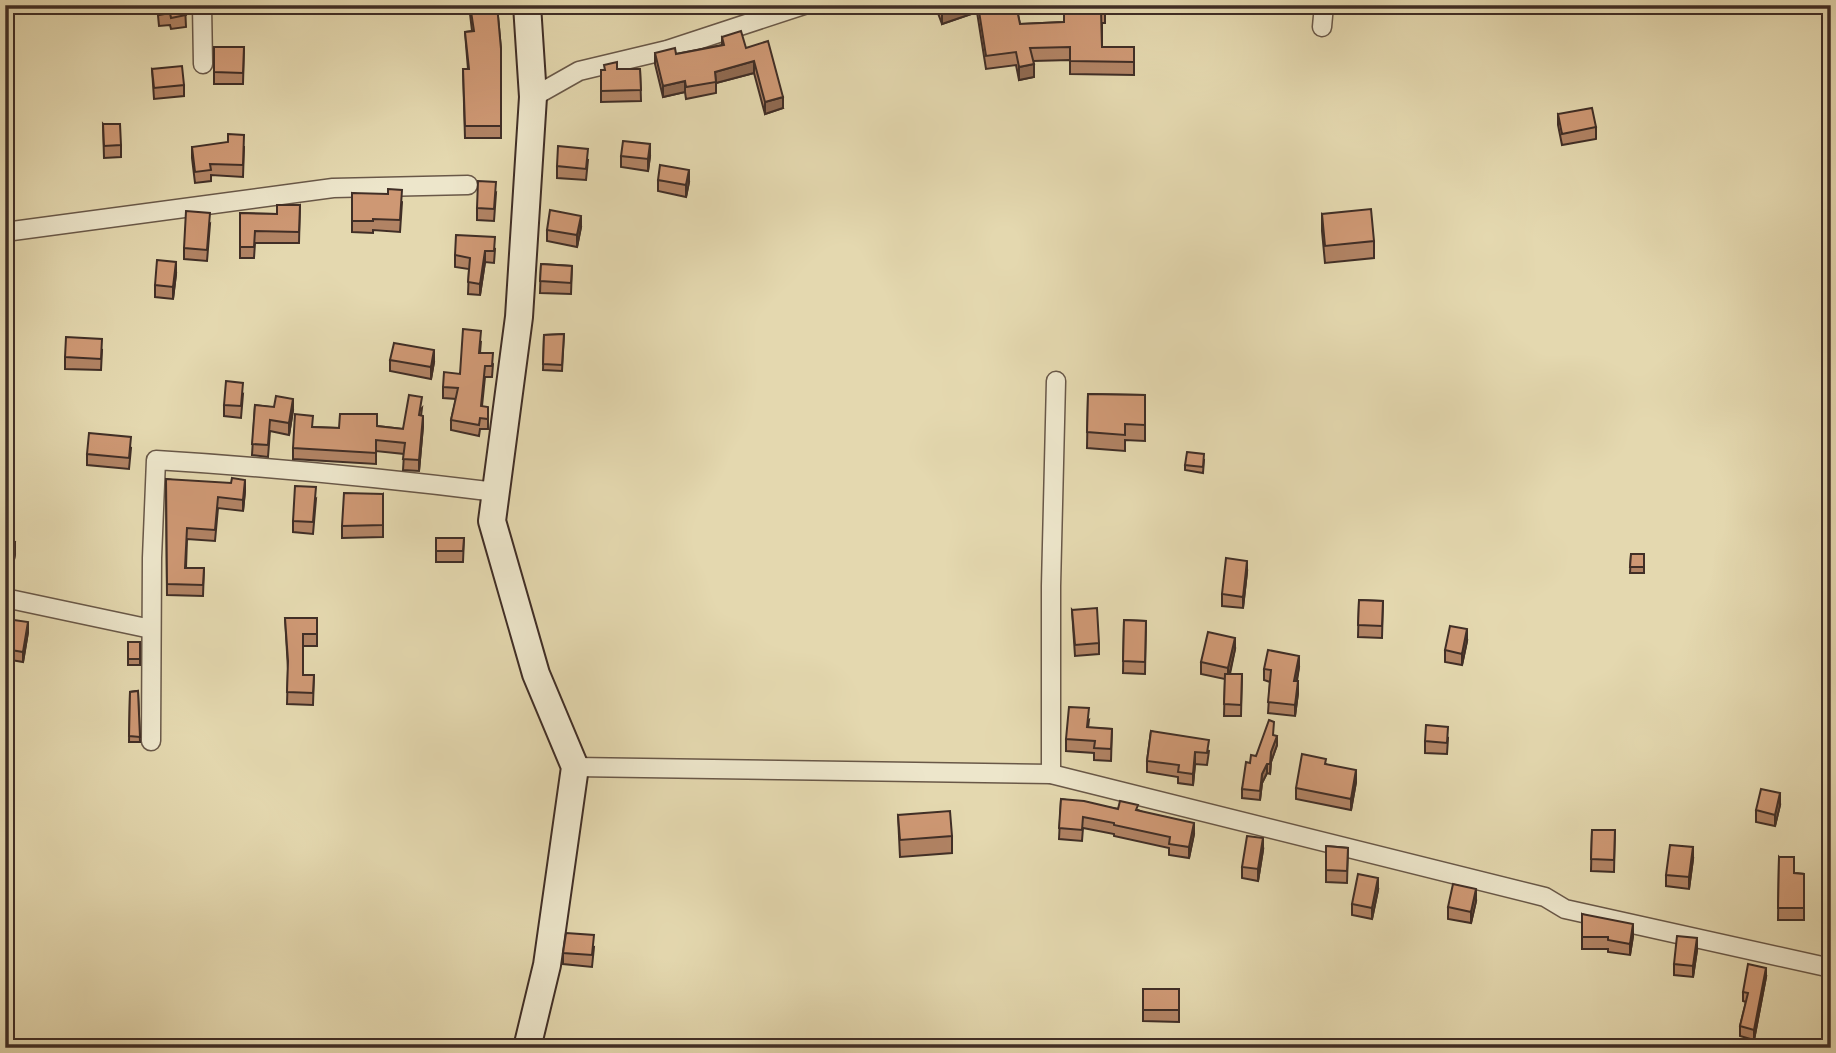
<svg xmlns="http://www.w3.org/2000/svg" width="1836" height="1053" viewBox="0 0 1836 1053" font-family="'IM FELL DW Pica',serif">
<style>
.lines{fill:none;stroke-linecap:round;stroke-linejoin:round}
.street-casing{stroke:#695848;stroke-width:21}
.secondary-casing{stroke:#402e26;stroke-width:30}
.street{stroke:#ede6cb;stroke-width:18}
.secondary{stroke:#ede6cb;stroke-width:26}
.wall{fill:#b18364;stroke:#402e26;stroke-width:2}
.shaded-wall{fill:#906a51;stroke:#402e26;stroke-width:2}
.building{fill:#ce9874;stroke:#402e26;stroke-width:2}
</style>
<rect width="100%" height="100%" fill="#e4d8af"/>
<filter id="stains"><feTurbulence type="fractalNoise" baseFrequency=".00286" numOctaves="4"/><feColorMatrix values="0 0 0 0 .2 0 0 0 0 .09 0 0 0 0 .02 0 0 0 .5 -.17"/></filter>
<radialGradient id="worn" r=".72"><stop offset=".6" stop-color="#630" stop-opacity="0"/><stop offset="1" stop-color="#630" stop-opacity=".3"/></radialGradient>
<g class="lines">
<defs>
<g id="street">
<polyline points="202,5 203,64"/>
<polyline points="1322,27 1324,5"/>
<polyline points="533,97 579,71 667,50 804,5"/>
<polyline points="5,232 333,188 468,185"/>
<polyline points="5,598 151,629"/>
<path d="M 151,741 L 152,558 L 156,460 C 270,467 383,478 496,492"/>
<polyline points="575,767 1051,774 1545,897 1565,909 1831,968"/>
<polyline points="1051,774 1051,586 1056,381"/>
</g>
<polyline id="secondary" points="527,5 533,97 519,317 492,521 536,674 575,767 547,965 527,1048"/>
</defs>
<use href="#street" class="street-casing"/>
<use href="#secondary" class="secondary-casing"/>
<use href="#street" class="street"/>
<use href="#secondary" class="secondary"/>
</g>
<g class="wall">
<polygon points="157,5 185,5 186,27 171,29 170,25 159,26"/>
<polygon points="434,5 467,5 434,7"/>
<polygon points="469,5 497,5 501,49 501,138 465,138 463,69 468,69 465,32 472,31"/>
<polygon points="935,5 1016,5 1020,24 1064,22 1105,5 1105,23 1102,23 1102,47 1134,47 1134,75 1070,74 1070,60 1033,61 1034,77 1019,80 1016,65 986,69 977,12 942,24"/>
<polygon points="722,37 746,48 783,108 765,114 754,73 716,83 716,93 686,99 685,92 663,97 655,64 655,53 676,54 722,45"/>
<polygon points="214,47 244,47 243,84 214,84"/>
<polygon points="152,69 184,85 184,96 154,99"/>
<polygon points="640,69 641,101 601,102 601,70"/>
<polygon points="1558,114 1596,127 1596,139 1562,145 1558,125"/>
<polygon points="103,124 121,145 121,157 104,158"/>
<polygon points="192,147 244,147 243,177 211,175 211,181 195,183 192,158"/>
<polygon points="621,156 650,156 648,171 621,167"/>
<polygon points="588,160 586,180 557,178 557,166"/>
<polygon points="658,180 689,182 686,197 658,191"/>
<polygon points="352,193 402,202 400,232 373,230 373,233 352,232"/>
<polygon points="496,193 494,221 477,220 477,208"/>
<polygon points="300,205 299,243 255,243 254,258 240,258 240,213 277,214"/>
<polygon points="1322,214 1374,241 1374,258 1325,263 1322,231"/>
<polygon points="210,224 207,261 184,259 184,248"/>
<polygon points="581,227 577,247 547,241 547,230"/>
<polygon points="495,249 494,263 485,262 480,295 468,294 469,269 455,267 455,255"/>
<polygon points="541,264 572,266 571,294 540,293"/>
<polygon points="176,274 173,299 155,297 155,285"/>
<polygon points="564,334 562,371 543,370 544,335"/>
<polygon points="481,341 480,353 493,364 492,377 485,377 482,406 488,418 488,429 480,429 479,436 451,430 451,420 456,399 443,398 443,387 460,374"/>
<polygon points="102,350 101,370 65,369 65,357"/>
<polygon points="390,360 434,362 431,379 390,371"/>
<polygon points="243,394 241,418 224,416 224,405"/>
<polygon points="1088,394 1145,395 1145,441 1125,440 1125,451 1087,448"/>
<polygon points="255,405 293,410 289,435 270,431 268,457 252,455"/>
<polygon points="422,408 421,416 423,426 419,471 403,470 404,454 376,451 376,464 293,459 293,448 313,427 339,428 377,426 403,429"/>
<polygon points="131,448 129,469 87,465 87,454"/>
<polygon points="1204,460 1203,473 1185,470 1185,465"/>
<polygon points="166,479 245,491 243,511 218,508 215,541 187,539 186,568 204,568 203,596 167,595"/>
<polygon points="383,494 383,537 342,538 342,526"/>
<polygon points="316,499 313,534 293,532 293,521"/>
<polygon points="436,538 464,538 463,562 436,562"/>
<polygon points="5,541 15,554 11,577 5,576"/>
<polygon points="1631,554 1644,554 1644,573 1630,573"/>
<polygon points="1247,572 1243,608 1222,606 1222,594"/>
<polygon points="1359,600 1383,601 1382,638 1358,637"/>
<polygon points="1072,610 1099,643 1099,654 1075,656"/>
<polygon points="285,618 317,618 317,646 303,646 303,675 314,675 313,705 287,704 288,669"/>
<polygon points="5,620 28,632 23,662 5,659"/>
<polygon points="1124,620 1146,621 1145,674 1123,673"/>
<polygon points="1467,641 1462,665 1445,662 1445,650"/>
<rect x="128" y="642" width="12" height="23"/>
<polygon points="1235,649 1230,674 1242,674 1241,716 1224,716 1225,679 1201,674 1201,662"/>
<polygon points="1299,667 1297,681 1298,693 1295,716 1268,713 1270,682 1264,680 1264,669"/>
<polygon points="138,691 140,742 129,742 130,692"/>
<polygon points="1089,720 1088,728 1112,729 1111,761 1094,760 1094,753 1066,751 1066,739"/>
<polygon points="1151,731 1209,751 1207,765 1195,764 1193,785 1178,783 1178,777 1147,772 1147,761"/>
<polygon points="1273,735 1277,745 1271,762 1270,774 1267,773 1262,783 1260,800 1242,798 1242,789 1256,756"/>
<polygon points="1448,738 1447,754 1425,753 1425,741"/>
<polygon points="1326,764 1356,782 1351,810 1296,799 1296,788"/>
<polygon points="1061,799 1118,809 1138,810 1194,834 1189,858 1169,855 1169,848 1114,836 1114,834 1083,828 1082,841 1059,839"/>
<polygon points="1780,805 1775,826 1756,822 1756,810"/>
<polygon points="898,815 952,836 952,853 900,857"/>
<polygon points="1592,830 1615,830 1614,872 1591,871"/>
<polygon points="1326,846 1348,848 1347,883 1326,882"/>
<polygon points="1263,850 1258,881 1242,878 1242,867"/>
<polygon points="1779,857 1794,873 1804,874 1804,920 1778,920"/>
<polygon points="1693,859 1689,889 1666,886 1666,875"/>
<polygon points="1378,890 1372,919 1352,915 1352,904"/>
<polygon points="1476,901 1471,923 1448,919 1448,907"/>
<polygon points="1582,914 1633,936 1630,955 1608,952 1608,949 1582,949"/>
<polygon points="594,947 592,967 563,964 563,953"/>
<polygon points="1697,950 1693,977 1674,975 1674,964"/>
<polygon points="1766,977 1754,1040 1740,1036 1740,1026 1746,1002 1743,1001 1743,992"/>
<polygon points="1143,989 1179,989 1179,1022 1143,1021"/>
</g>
<g class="shaded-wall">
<polygon points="958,5 977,5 977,12 942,24 942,11"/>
<polygon points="754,61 754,73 716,83 715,72"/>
<polygon points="1034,64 1034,77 1019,80 1019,67"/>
<polygon points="685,81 685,92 663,97 663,86"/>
<polygon points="783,97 783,108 765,114 765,102"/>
<polygon points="650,144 650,156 648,171 648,159"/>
<polygon points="689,170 689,182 686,197 686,185"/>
<polygon points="581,216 581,227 577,247 577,235"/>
<polygon points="485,251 485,262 480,295 480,284"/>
<polygon points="176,262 176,274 173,299 173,287"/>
<polygon points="434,350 434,362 431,379 431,367"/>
<polygon points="293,399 293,410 289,435 289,423"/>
<polygon points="423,416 423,426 419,471 419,460"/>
<polygon points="245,480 245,491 243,511 243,500"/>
<polygon points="15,542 15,554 11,577 11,566"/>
<polygon points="1247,561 1247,572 1243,608 1243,597"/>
<polygon points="28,622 28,632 23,662 23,652"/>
<polygon points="1467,629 1467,641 1462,665 1462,654"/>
<polygon points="1235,638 1235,649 1228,680 1228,668"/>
<polygon points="1299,656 1299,667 1294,693 1294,681"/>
<polygon points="1298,681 1298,693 1295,716 1295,705"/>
<polygon points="1277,736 1277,745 1271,762 1270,774 1271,752"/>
<polygon points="1195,752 1195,764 1193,785 1193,774"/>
<polygon points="1267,764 1267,773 1262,783 1260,800 1262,774"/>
<polygon points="1356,770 1356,782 1351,810 1351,799"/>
<polygon points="1780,793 1780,805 1775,826 1775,815"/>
<polygon points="1194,823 1194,834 1189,858 1189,847"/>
<polygon points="1263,838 1263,850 1258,881 1258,869"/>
<polygon points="1693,847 1693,859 1689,889 1689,877"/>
<polygon points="1378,878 1378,890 1372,919 1372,908"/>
<polygon points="1476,889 1476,901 1471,923 1471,912"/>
<polygon points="1633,924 1633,936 1630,955 1630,944"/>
<polygon points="1697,938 1697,950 1693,977 1693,966"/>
<polygon points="1766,968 1766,977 1754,1040 1754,1030"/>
</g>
<g class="building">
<polygon points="158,5 185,5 186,15 171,18 170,13 159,15"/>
<polygon points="470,5 497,5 501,49 501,126 465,126 463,69 469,69 465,32 474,31"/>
<polygon points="940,5 958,5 942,11"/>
<polygon points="978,5 1016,5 1020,24 1064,22 1064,5 1105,5 1105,10 1101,10 1102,47 1134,47 1134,62 1070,61 1070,47 1030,48 1034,64 1019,67 1016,52 986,56"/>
<polygon points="741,31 746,48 768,41 783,97 765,102 754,61 715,72 716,82 686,87 685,81 663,86 655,53 675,48 676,54 724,45 722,37"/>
<polygon points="214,47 244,47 243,73 214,72"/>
<polygon points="617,62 617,69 640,69 641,90 601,91 601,70 605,70 604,65"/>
<polygon points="182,66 184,85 154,88 152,69"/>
<polygon points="1592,108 1596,127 1562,134 1558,114"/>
<polygon points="103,124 120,124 121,145 104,146"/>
<polygon points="228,134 244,135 243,165 210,164 211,170 195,172 192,147 228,142"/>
<polygon points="623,141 650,144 648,159 621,156"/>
<polygon points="558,146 588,149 586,169 557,166"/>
<polygon points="660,165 689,170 686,185 658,180"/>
<polygon points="478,181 496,182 494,209 477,208"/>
<polygon points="388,189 402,190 400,220 373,219 373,221 352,221 352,193 388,194"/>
<polygon points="277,205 300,205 299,232 255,231 254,247 240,247 240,213 277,214"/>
<polygon points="1371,209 1374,241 1325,246 1322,214"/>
<polygon points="550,210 581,216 577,235 547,230"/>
<polygon points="186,211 210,213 207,250 184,248"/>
<polygon points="456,235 495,237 494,251 485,251 480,284 468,282 470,258 455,255"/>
<polygon points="157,260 176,262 173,287 155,285"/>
<polygon points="541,264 572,266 571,283 540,281"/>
<polygon points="463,329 481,331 479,353 493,353 492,366 485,366 481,406 488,407 488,419 480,418 479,425 451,420 458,388 443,387 444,372 460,374"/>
<polygon points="564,334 562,365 543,364 544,335"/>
<polygon points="66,337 102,339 101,359 65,357"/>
<polygon points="394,343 434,350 431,367 390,360"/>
<polygon points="226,381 243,383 241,406 224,405"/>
<polygon points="1088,394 1145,395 1145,425 1125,424 1125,435 1087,432"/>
<polygon points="409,395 422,397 419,415 423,416 419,460 403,459 405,443 376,440 376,453 293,448 295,414 313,416 312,427 339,428 340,414 377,414 377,426 403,429"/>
<polygon points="276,396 293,399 289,423 270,420 268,445 252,444 255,405 274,407"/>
<polygon points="89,433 131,437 129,458 87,454"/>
<polygon points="1187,452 1204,454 1203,467 1185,465"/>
<polygon points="232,478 245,480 243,500 218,497 215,530 187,528 185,568 204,568 203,585 167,584 166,479 231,483"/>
<polygon points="295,486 316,487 313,522 293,521"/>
<polygon points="344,493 383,494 383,525 342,526"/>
<polygon points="436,538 464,538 463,551 436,551"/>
<polygon points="5,541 15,542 11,566 5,565"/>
<polygon points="1631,554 1644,554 1644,567 1630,567"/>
<polygon points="1226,558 1247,561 1243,597 1222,594"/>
<polygon points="1359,600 1383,601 1382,626 1358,625"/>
<polygon points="1097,608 1099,643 1075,645 1072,610"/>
<polygon points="285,618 317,618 317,634 303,634 303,675 314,675 313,693 287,692 288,661"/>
<polygon points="7,619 28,622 23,652 5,649 5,620 7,621"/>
<polygon points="1124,620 1146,621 1145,662 1123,661"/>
<polygon points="1450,626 1467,629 1462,654 1445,650"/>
<polygon points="1208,632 1235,638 1228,668 1201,662"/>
<rect x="128" y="642" width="12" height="17"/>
<polygon points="1268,650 1299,656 1294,681 1298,681 1295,705 1268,702 1271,670 1264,669"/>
<polygon points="1225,674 1242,674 1241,705 1224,704"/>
<polygon points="138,691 140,737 129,736 130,692"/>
<polygon points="1069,707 1089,708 1087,727 1112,729 1111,749 1094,748 1095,741 1066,739"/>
<polygon points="1269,720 1274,722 1273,735 1277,736 1271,752 1270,764 1267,764 1262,774 1260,791 1242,789 1246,762 1250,763 1251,755 1256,756"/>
<polygon points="1426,725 1448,727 1447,743 1425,741"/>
<polygon points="1151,731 1209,740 1207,753 1195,752 1193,774 1178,772 1179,765 1147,761"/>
<polygon points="1302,754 1326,759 1325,764 1356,770 1351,799 1296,788"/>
<polygon points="1761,789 1780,793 1775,815 1756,810"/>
<polygon points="1061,799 1084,801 1118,809 1120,801 1138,805 1136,810 1194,823 1189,847 1169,844 1170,837 1114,825 1114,823 1083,817 1082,830 1059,828"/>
<polygon points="950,811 952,836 900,840 898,815"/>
<polygon points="1592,830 1615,830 1614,860 1591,859"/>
<polygon points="1247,836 1263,838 1258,869 1242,867"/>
<polygon points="1670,845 1693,847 1689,877 1666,875"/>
<polygon points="1326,846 1348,848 1347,871 1326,870"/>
<polygon points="1779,857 1794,857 1794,873 1804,874 1804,908 1778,908"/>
<polygon points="1358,874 1378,878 1372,908 1352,904"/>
<polygon points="1453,884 1476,889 1471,912 1448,907"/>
<polygon points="1582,914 1633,924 1630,944 1608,940 1608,937 1582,937"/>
<polygon points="566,933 594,935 592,955 563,953"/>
<polygon points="1677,936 1697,938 1693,966 1674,964"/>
<polygon points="1748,964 1766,968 1754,1030 1740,1026 1748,993 1743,992"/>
<rect x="1143" y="989" width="36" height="21"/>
</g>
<rect width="1836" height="1053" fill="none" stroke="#e4d8af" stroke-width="28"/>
<rect x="7" y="7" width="1822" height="1039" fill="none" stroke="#402e26" stroke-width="3.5"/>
<rect x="14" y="14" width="1808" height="1025" fill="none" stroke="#402e26" stroke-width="2"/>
<rect width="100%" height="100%" filter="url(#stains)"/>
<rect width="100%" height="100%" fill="url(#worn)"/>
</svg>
